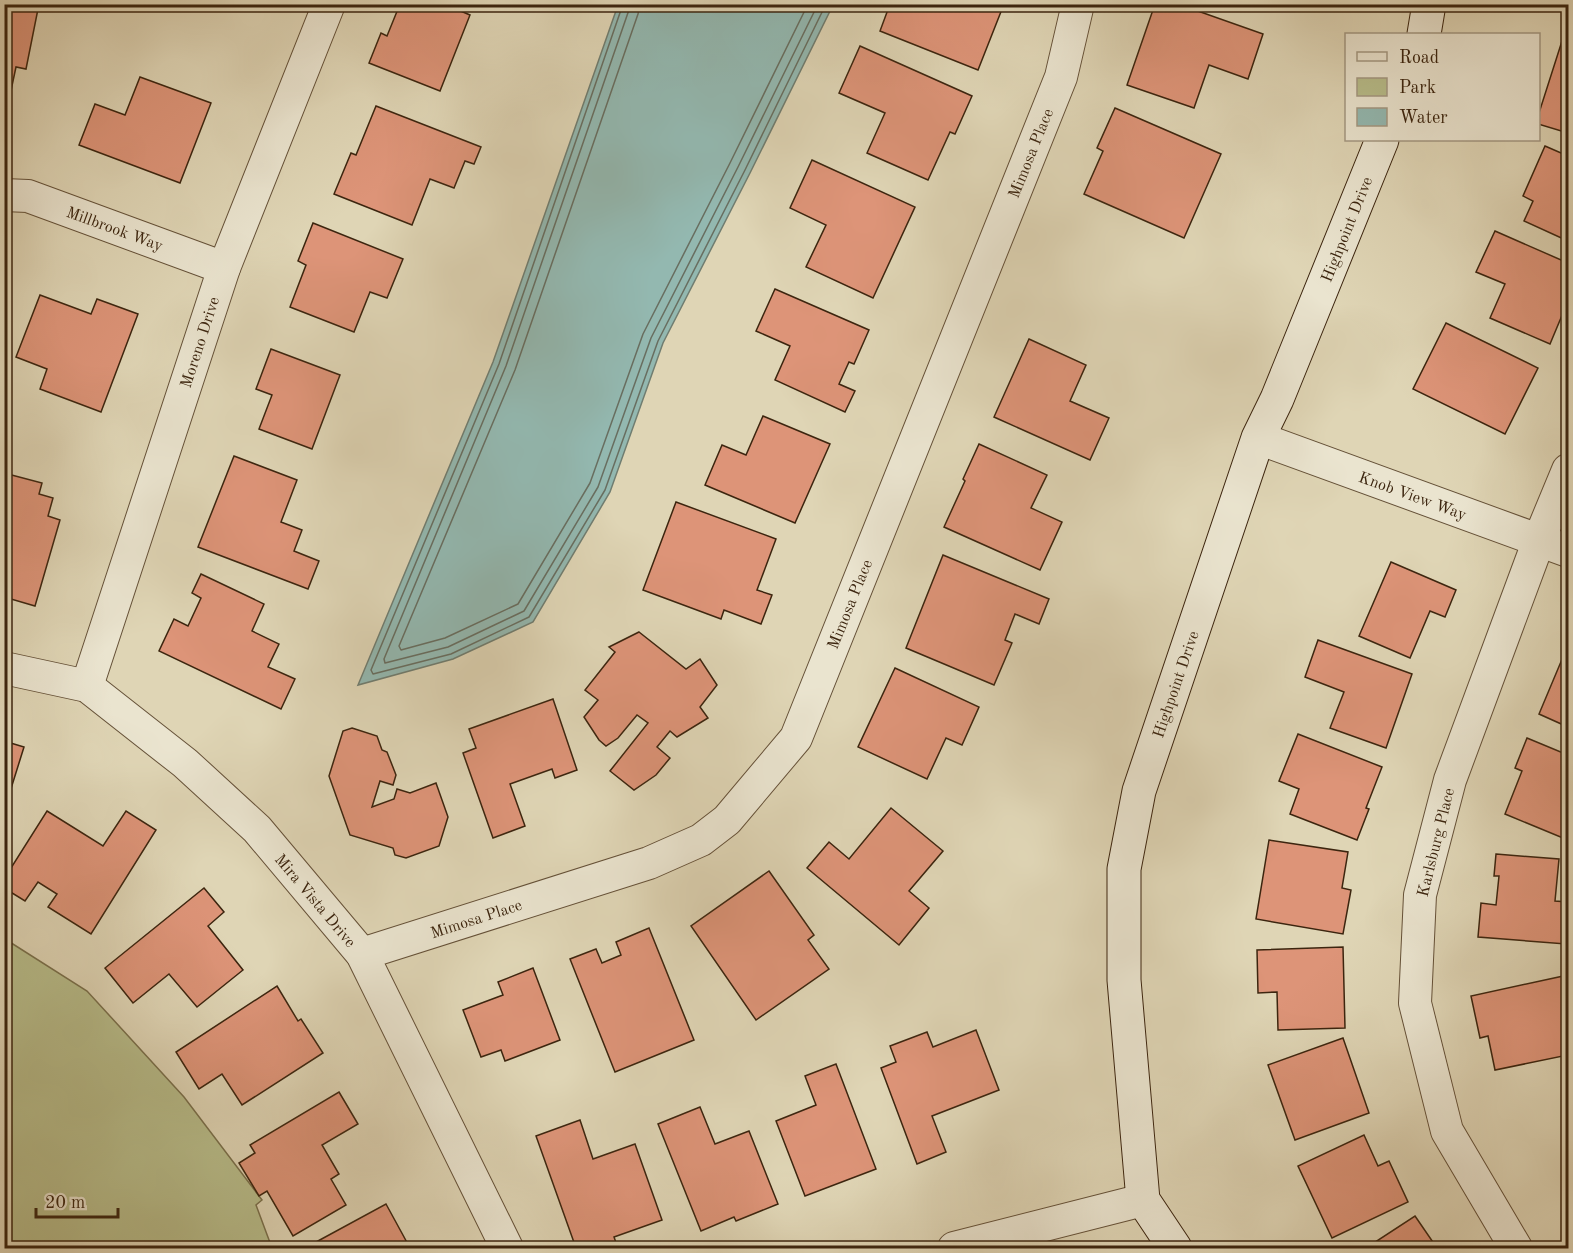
<svg xmlns="http://www.w3.org/2000/svg" width="1573" height="1253" viewBox="0 0 1573 1253" font-family="'Old Standard TT',serif">
<style>
.green{fill:#b7bc8a;stroke:#7a704c;stroke-width:1.5}
.water{fill:#93b8b0;stroke:#707d70;stroke-width:1.5}
.lines{fill:none;stroke-linecap:round;stroke-linejoin:round}
.shore{stroke:#686e60;stroke-width:1.5}
.building{fill:#dd9478;stroke:#3c250f;stroke-width:1.5}
.street-casing{stroke:#655138;stroke-width:34}
.secondary-casing{stroke:#3c250f;stroke-width:35}
.street{stroke:#eae4cf;stroke-width:32}
.secondary{stroke:#eae4cf;stroke-width:33}
.labels{text-anchor:middle;stroke-width:4.5;stroke-linejoin:round;paint-order:stroke}
.street-label{font-size:16px;fill:#3c250f;stroke:#eae4cf}
</style>
<rect width="100%" height="100%" fill="#dfd5b5"/>
<filter id="stains"><feTurbulence type="fractalNoise" baseFrequency=".00333" numOctaves="4"/><feColorMatrix values="0 0 0 0 .2 0 0 0 0 .09 0 0 0 0 .02 0 0 0 .5 -.17"/></filter>
<radialGradient id="worn" r=".72"><stop offset=".6" stop-color="#630" stop-opacity="0"/><stop offset="1" stop-color="#630" stop-opacity=".3"/></radialGradient>
<polygon class="green" points="5,939 87,991 184,1097 262,1200 256,1205 272,1248 5,1248"/>
<polygon class="water" points="618,5 833,5 750,173 663,343 610,492 533,622 453,659 358,685 493,362"/>
<g class="lines">
<g class="shore">
<polyline points="623,4 499,364 371,670 373,674 451,654 529,617 605,490 658,341 745,170 826,4"/>
<polyline points="631,4 506,366 384,659 385,663 448,647 524,611 598,487 651,338 738,167 818,4"/>
<polyline points="640,4 638,14 515,370 399,646 401,650 445,638 518,604 590,483 643,334 730,163 808,4"/>
</g>
</g>
<g class="building">
<polygon points="4,4 39,4 26,69 16,67 4,123"/>
<polygon points="400,4 444,4 470,15 440,91 369,63 381,33 387,36"/>
<polygon points="890,4 1004,4 978,70 880,31"/>
<polygon points="1155,4 1178,4 1263,34 1248,79 1209,65 1194,108 1127,85"/>
<polygon points="1562,41 1568,43 1568,133 1538,124 1538,116"/>
<polygon points="860,46 972,96 955,134 950,132 928,180 867,153 885,113 839,93"/>
<polygon points="140,77 211,103 180,183 79,145 95,104 125,115"/>
<polygon points="376,106 481,147 474,164 465,161 454,188 430,179 412,225 334,194 351,153 356,155"/>
<polygon points="1115,108 1221,154 1184,238 1084,194 1103,151 1097,148"/>
<polygon points="1545,146 1568,156 1568,241 1524,221 1533,201 1523,196"/>
<polygon points="812,160 915,207 873,298 806,267 826,225 790,208"/>
<polygon points="313,223 403,259 387,298 370,292 354,332 290,307 306,265 298,261"/>
<polygon points="1495,231 1568,263 1568,301 1550,344 1490,318 1505,284 1476,272"/>
<polygon points="775,289 869,330 854,364 849,362 839,384 855,391 845,412 775,380 790,346 756,331"/>
<polygon points="40,295 91,314 97,299 138,314 101,412 40,389 47,369 16,357"/>
<polygon points="1446,323 1538,368 1505,434 1413,389"/>
<polygon points="1029,339 1086,365 1070,401 1109,418 1090,460 994,417"/>
<polygon points="271,349 340,375 312,449 259,429 272,395 256,389"/>
<polygon points="763,416 830,444 795,523 705,485 722,445 746,455"/>
<polygon points="979,444 1047,475 1031,508 1062,522 1040,570 944,527 965,481 963,479"/>
<polygon points="234,456 297,480 281,522 302,530 294,551 319,561 308,589 198,547"/>
<polygon points="4,473 42,483 39,494 53,498 48,516 60,520 35,606 4,597"/>
<polygon points="676,502 776,539 757,590 772,595 761,624 724,610 721,619 643,590"/>
<polygon points="943,555 1049,599 1039,624 1015,614 1005,640 1012,643 994,685 906,648"/>
<polygon points="1391,562 1456,590 1445,617 1430,611 1410,658 1359,636"/>
<polygon points="201,574 264,604 252,631 279,644 268,667 295,679 281,709 159,651 174,619 188,626 201,598 192,593"/>
<polygon points="639,632 686,669 700,659 717,685 700,707 708,718 677,737 670,731 657,747 670,758 656,775 634,790 610,771 648,723 637,715 618,738 606,746 599,740 584,717 598,700 585,690 615,652 609,647"/>
<polygon points="1318,640 1412,674 1386,748 1330,728 1344,692 1305,677"/>
<polygon points="1568,645 1568,727 1539,714"/>
<polygon points="895,668 979,707 962,745 946,738 927,779 858,747"/>
<polygon points="553,699 577,770 555,778 552,769 510,784 525,826 493,838 463,753 476,748 469,729"/>
<polygon points="352,728 377,736 382,750 387,752 396,775 393,785 380,781 372,807 394,799 397,789 410,793 436,783 448,817 439,846 406,858 395,855 393,848 350,835 329,776 343,731"/>
<polygon points="1298,734 1382,767 1366,808 1369,809 1357,840 1290,814 1299,789 1279,781"/>
<polygon points="1527,738 1568,755 1568,826 1563,838 1505,814 1522,771 1515,768"/>
<polygon points="4,741 24,747 4,811"/>
<polygon points="891,808 943,851 909,891 929,908 899,945 807,868 829,842 849,859"/>
<polygon points="47,811 103,846 126,811 156,830 91,934 48,907 57,894 38,882 25,901 4,888 4,879"/>
<polygon points="1269,840 1348,852 1342,888 1351,890 1343,934 1256,919"/>
<polygon points="1496,854 1559,859 1555,901 1568,902 1566,944 1478,937 1481,903 1496,905 1499,876 1494,876"/>
<polygon points="769,871 814,935 808,940 829,969 756,1020 691,926"/>
<polygon points="204,888 224,912 208,926 243,970 197,1007 169,974 133,1003 105,968"/>
<polygon points="649,928 694,1040 615,1072 570,959 596,949 602,963 621,955 616,942"/>
<polygon points="1343,947 1345,1028 1278,1030 1277,992 1258,993 1257,950"/>
<polygon points="533,968 560,1040 505,1061 501,1050 481,1057 463,1010 503,995 498,982"/>
<polygon points="1568,975 1568,1055 1495,1070 1488,1036 1480,1038 1471,996"/>
<polygon points="277,986 298,1021 301,1019 323,1053 242,1105 222,1074 199,1089 176,1052"/>
<polygon points="976,1030 999,1090 932,1116 946,1152 917,1164 881,1068 896,1062 890,1046 927,1032 933,1047"/>
<polygon points="1343,1038 1369,1113 1295,1140 1268,1065"/>
<polygon points="836,1064 876,1169 805,1196 776,1121 816,1105 805,1076"/>
<polygon points="339,1092 358,1124 322,1145 339,1174 331,1179 346,1205 293,1236 267,1191 259,1196 239,1163 255,1153 250,1145"/>
<polygon points="700,1107 715,1144 749,1131 778,1204 736,1221 734,1217 701,1231 658,1124"/>
<polygon points="580,1120 593,1159 635,1144 662,1220 614,1237 618,1248 576,1248 536,1136"/>
<polygon points="1364,1135 1378,1166 1389,1161 1408,1202 1332,1238 1298,1166"/>
<polygon points="386,1204 410,1248 305,1248"/>
<polygon points="1415,1216 1437,1248 1366,1248"/>
</g>
<g class="lines">
<defs>
<g id="street">
<polyline points="4,195 28,196 224,268"/>
<polyline points="1258,438 1568,551"/>
<polyline points="4,668 87,686 185,763 257,829 362,954 507,1248"/>
<polyline points="87,686 224,268 329,4"/>
<polyline points="362,954 649,863 701,840 727,820 796,738 1061,77 1078,4"/>
<polyline points="954,1248 1143,1200"/>
<polyline points="1516,1248 1447,1131 1415,1003 1420,895 1450,780 1539,540 1568,470"/>
</g>
<g id="secondary">
<polyline points="1424,34 1429,4"/>
<polyline points="1175,1248 1143,1200 1124,980 1124,869 1139,791 1258,438 1277,399 1382,140"/>
</g>
</defs>
<use href="#street" class="street-casing"/>
<use href="#secondary" class="secondary-casing"/>
<use href="#street" class="street"/>
<use href="#secondary" class="secondary"/>
</g>
<g class="labels">
<g class="street-label">
<text transform="translate(1030 153) rotate(-68)" y="6">Mimosa Place</text>
<text transform="translate(115 228) rotate(20)" y="6">Millbrook Way</text>
<text transform="translate(1346 229) rotate(-68)" y="6">Highpoint Drive</text>
<text transform="translate(199 342) rotate(-72)" y="6">Moreno Drive</text>
<text transform="translate(1413 495) rotate(20)" y="6">Knob View Way</text>
<text transform="translate(849 604) rotate(-68)" y="6">Mimosa Place</text>
<text transform="translate(1175 684) rotate(-71)" y="6">Highpoint Drive</text>
<text transform="translate(1435 842) rotate(-76)" y="6">Karlsburg Place</text>
<text transform="translate(316 900) rotate(50)" y="6">Mira Vista Drive</text>
<text transform="translate(476 918) rotate(-18)" y="6">Mimosa Place</text>
</g>
</g>
<rect width="1573" height="1253" fill="none" stroke="#dfd5b5" stroke-width="24"/>
<rect x="6" y="6" width="1561" height="1241" fill="none" stroke="#3c250f" stroke-width="3"/>
<rect x="12" y="12" width="1549" height="1229" fill="none" stroke="#3c250f" stroke-width="1.5"/>
<rect x="1345" y="33" width="195" height="108" fill="#eae4cf" stroke="#a49882" stroke-width="1.5"/>
<rect x="1357" y="52" width="30" height="9" fill="#eae4cf" stroke="#a49882" stroke-width="1.5"/>
<text x="1399" y="63" font-size="18" fill="#3c250f">Road</text>
<rect x="1357" y="78" width="30" height="18" fill="#b7bc8a" stroke="#a49882" stroke-width="1.5"/>
<text x="1399" y="93" font-size="18" fill="#3c250f">Park</text>
<rect x="1357" y="108" width="30" height="18" fill="#93b8b0" stroke="#a49882" stroke-width="1.5"/>
<text x="1399" y="123" font-size="18" fill="#3c250f">Water</text>
<path d="M36 1208v9h82v-9" fill="none" stroke="#3c250f" stroke-width="3"/>
<text x="45" y="1208" font-size="18" fill="#3c250f" stroke="#eae4cf" stroke-width="4.5" paint-order="stroke">20 m</text>
<rect width="100%" height="100%" filter="url(#stains)"/>
<rect width="100%" height="100%" fill="url(#worn)"/>
</svg>
